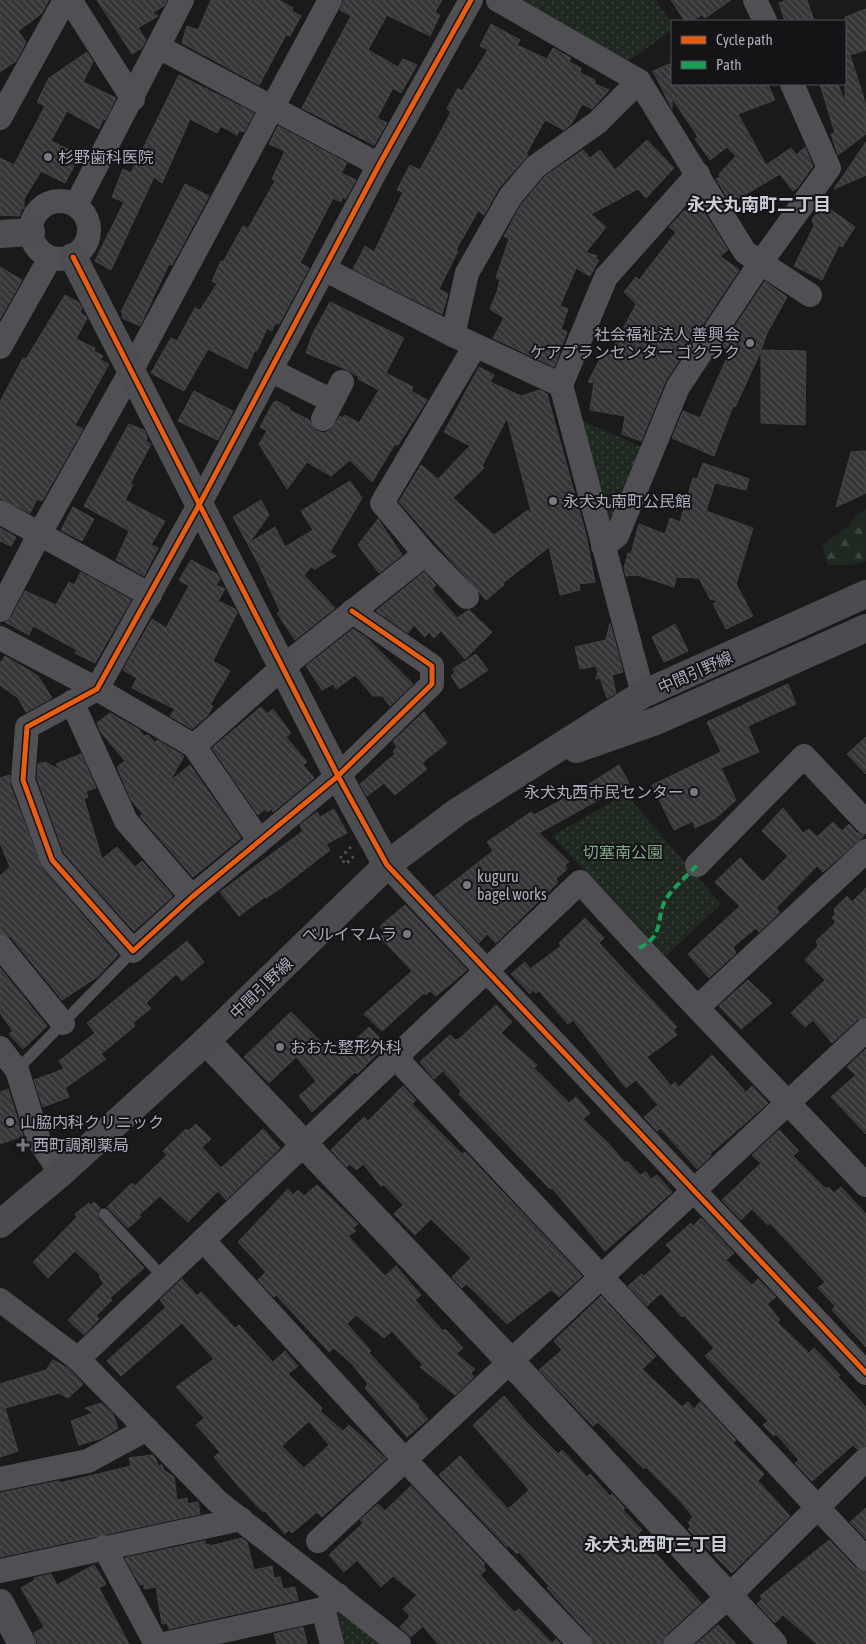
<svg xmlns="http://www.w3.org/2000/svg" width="866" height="1644" viewBox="0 0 866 1644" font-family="'Asap Condensed','Noto Sans JP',sans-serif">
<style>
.grass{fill:url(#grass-dots)}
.forest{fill:url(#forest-firs)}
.building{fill:url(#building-back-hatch);stroke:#424346;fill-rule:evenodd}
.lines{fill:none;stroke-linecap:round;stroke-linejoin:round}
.path{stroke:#505056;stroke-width:3;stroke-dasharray:2.5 4;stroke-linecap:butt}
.lane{stroke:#4f4f54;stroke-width:11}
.street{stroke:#4f4f54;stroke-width:24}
.secondary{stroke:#4d4e52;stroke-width:28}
.primary{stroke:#4c4c50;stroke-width:28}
.quiet{stroke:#1a9f57;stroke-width:4;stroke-dasharray:8 4;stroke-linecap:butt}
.cycleway-casing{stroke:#141316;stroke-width:8}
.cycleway{stroke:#e95d12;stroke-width:5}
.poi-dot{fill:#787a83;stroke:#141316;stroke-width:2}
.labels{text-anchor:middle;stroke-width:4;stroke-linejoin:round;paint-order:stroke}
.poi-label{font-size:16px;fill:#aaadbc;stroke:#141316;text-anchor:start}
.street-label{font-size:16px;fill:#aaadbc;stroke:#141316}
.park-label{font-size:16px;fill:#80a887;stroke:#141316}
.neighbourhood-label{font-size:18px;font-weight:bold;fill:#cbcdd7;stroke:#141316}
</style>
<defs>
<pattern id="grass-dots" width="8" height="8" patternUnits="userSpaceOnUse" patternTransform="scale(1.25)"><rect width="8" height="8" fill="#1f2821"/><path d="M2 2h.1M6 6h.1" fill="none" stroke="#3d443f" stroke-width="1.8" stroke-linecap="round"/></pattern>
<pattern id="forest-firs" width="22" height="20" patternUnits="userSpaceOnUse" patternTransform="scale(1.25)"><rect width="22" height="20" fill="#1f2821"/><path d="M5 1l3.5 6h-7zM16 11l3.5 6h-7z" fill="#3d443f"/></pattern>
<pattern id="building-back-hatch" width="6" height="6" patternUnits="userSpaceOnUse" patternTransform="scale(1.25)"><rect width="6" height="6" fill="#363638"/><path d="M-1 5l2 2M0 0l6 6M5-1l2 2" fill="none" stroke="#505053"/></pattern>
</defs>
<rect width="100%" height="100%" fill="#1a1a1a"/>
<g class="grass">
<polygon points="516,0 656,0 672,24 672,30 629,61"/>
<polygon points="579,419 646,449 618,518 606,528"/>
<polygon points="626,794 721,904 666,956 552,836"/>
<polygon points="342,1609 382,1644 339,1644 331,1612"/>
</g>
<polygon class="forest" points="866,509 866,561 852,565 828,565 822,545 850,525 853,518"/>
<g class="building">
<polygon points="0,0 49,0 41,14 18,31 26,42 16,61 0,72"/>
<polygon points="97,0 167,0 164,6 152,13 158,16 138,28 146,40 142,48 132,54"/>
<polygon points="211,0 279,0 293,8 292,11 301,16 290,36 286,35 259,85 182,43 187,26 198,30"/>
<polygon points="344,0 442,0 435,12 440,15 430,36 387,15 368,50 398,67 403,59 417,65 401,93 393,88 377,118 387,123 374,145 302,108 351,16 340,10"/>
<polygon points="671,0 731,0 705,18 702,15 691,21 685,21"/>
<polygon points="787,0 807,0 814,21 785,21 779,3"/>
<polygon points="866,9 866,50 850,55 866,105 866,134 838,155 831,134 835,133 820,84 838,84 845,103 845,17"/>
<polygon points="491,24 520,40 517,45 547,59 553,48 571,58 569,62 581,68 580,73 595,80 595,84 609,90 592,109 582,104 572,123 564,130 545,120 526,154 528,155 499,188 484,215 478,211 456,250 458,251 439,289 448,294 442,314 353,269 365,246 374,252 403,192 397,190 410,165 420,170 451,112 447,109 458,88 462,91 488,50 480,46"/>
<polygon points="87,52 93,62 83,82 116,98 105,120 103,119 99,129 67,111 51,141 80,155 65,183 41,171 24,199 24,209 21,208 20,216 0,215 0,158 14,165 45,106 37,102 49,78"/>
<polygon points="672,63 672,84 768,84 775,100 738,114 766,165 791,148 796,155 805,147 813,166 798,187 793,191 780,174 731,203 716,179 720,177 719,174 736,156 727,147 710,160 695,139 698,137 672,98 672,109 653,71"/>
<polygon points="179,75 254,113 244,132 239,130 237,135 221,126 217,133 190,119 162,183 154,177 111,270 95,261 124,202 112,197 123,169 131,173"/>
<polygon points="278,126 347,163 341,173 356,180 345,199 342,197 341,202 333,198 300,263 309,268 279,324 275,323 272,331 267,328 257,351 255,350 247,369 208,349 184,391 151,373 171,338 177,341 195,308 200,310 217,284 212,281 221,261 223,262 243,226 248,229 275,181 272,179 285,151 269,144"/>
<polygon points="647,140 674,168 646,198 638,189 591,214 606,227 586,252 597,256 596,259 599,260 590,276 576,268 560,306 568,309 561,329 567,332 554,367 493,338 504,318 490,309 497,292 500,280 496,278 509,239 504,236 521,205 544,177 583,150 590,158 600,150 615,170"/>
<polygon points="866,142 866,175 834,189"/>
<polygon points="185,184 209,196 172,265 169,264 140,326 122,318 123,313 121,312"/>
<polygon points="698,203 728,250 720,256 739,270 666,380 641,441 622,434 625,416 590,410 594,383 588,382 603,353 609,356 636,304 624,292 636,277 639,280 676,232 669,227 685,210 688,213"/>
<polygon points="823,204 855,227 842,247 839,245 822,280 794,266 814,226 812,220"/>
<polygon points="0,267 22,280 0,319"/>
<polygon points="765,281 787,297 767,333 761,350 806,351 805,425 761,423 761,351 735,407 733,406 714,456 672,438 683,411 700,418 730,351 722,346"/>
<polygon points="65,295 78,302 82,308 80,312 87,318 76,339 95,348 94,351 103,356 100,360 109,364 75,425 83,429 42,501 37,499 30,513 0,498 0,402 23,358 26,359"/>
<polygon points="330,302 404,338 386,373 413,387 411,391 427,400 398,445 395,444 372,482 350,460 331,476 307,462 287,489 259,444 267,431 260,427 273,403 276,401 290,408 289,410 309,420 316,431 324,433 331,430 340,416 343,418 345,415 359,423 379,390 358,379 359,377 348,370 306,353 312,335"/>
<path d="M 479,367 L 494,375 L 490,382 L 521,396 L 540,390 L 547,394 L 586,535 L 595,582 L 579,584 L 580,590 L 560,595 L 549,547 L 503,583 L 504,585 L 486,600 L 399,502 L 421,465 L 438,479 L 470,446 L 444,432 ZM 507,418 L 532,515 L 528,510 L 494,535 L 453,498 L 484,468 L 482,466 Z"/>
<polygon points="194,391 233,411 218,440 178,421"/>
<polygon points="129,424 144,430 147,437 146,441 151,444 130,484 133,485 125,500 165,521 151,545 158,548 144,576 116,560 129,531 84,506"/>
<polygon points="866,451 866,493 836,507 851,452"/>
<polygon points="703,463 749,479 746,490 715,483 706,511 753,528 736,584 753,616 726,629 713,604 718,601 710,599 699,578 676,577 674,587 637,575 626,576 624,568 628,553 631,554 639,524 665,534 670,518 680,522 693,478 697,479"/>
<polygon points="350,481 362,498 330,552 336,556 315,569 311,567 304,575 335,608 295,640 277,613 280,611 258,563 233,517 261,500 269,515 249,543 275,527 285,547 313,530 301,511"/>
<polygon points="73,507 94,519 82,541 61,530"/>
<polygon points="378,519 402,555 379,573 358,545"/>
<polygon points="0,528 16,537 11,546 0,541"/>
<polygon points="191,560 217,574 220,579 216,585 225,589 218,601 235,609 237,613 213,661 230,671 210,705 213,706 207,716 192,729 170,716 175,709 132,688 137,678 123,670 152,619 166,628 189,586 179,580"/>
<polygon points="81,572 131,600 95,663 75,653 77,650 33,626 29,635 5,622 12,616 25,591 56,605 69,582 74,585"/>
<polygon points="424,572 436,585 432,589 457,618 469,610 492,632 465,659 441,631 434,638 429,632 425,637 414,625 408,633 376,611"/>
<polygon points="610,623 623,672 612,675 616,693 607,698 600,678 596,679 598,672 596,666 580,669 575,647 606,640"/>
<polygon points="675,624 688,651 664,662 652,637"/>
<polygon points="353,629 367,638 413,684 390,706 382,696 373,696 355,675 336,689 333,684 322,690 306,666"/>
<polygon points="476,654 488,670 460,689 451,676 455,673 453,669"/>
<polygon points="5,656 38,676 52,698 26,712 18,698 0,685 0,663"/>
<polygon points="788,684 796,704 748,726 759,752 721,768 736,800 716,818 695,828 693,821 674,830 652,785 721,752 707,722"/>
<polygon points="261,707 267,714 273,709 291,733 286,737 307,762 303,765 314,778 273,812 272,809 267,812 265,809 258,815 212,748"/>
<polygon points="424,712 447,743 422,763 427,769 395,795 384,783 367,796 360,784 395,754 393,751 397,747 393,741"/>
<polygon points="110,713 138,729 144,736 148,735 155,743 157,740 184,756 170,781 190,765 241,838 193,877 140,816 143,814 131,800 117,767 125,761 100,731 97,723"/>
<polygon points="866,737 866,774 847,754"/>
<polygon points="81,754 96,788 86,791 88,797 84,799 102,859 117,847 135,867 142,861 173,896 134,931 64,853 37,778 38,764 45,762 60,770 56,764"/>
<polygon points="619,765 629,783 539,833 569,862 565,865 567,869 556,879 558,882 496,943 487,934 479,943 435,896 493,851 487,842 531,812 534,815 578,791"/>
<polygon points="10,775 10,785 42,869 118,955 97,977 62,1000 11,937 0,933 0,876 10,867 0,843 0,778"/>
<polygon points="783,808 803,833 809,829 817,837 833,822 842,831 849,824 856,832 865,835 823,872 817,866 776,908 780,912 759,932 756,928 733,947 736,953 709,978 688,954 740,906 715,882 740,858 763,882 788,856 762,831"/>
<polygon points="334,809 347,833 326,844 330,850 281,888 266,898 265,897 239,916 220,892 303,831 300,825 317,812 320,817"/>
<polygon points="866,888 866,1017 857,1020 832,1043 813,1020 805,1027 791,1013 825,980 805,960 818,946 816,941 836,922 832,918 835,914 834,909 847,896 852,902"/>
<polygon points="405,905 467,970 436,996 430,991 426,995 424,993 382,1031 364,1014 412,971 380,937 385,933 380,926"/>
<polygon points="585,918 604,938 599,943 677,1027 673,1030 677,1035 647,1057 671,1086 675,1082 679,1087 712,1055 746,1092 752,1086 768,1103 710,1154 711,1156 697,1169 660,1128 657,1131 644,1117 658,1105 636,1080 626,1088 573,1020 568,1024 539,991 536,993 533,990 530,994 511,974 525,962 530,969 561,946 559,943"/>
<polygon points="187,941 204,962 182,981 176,974 146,1003 151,1008 133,1023 135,1026 101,1054 106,1059 65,1088 69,1097 43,1107 34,1080 64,1069 59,1061 95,1033 87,1023"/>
<polygon points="0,968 47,1026 23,1049 9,1034 13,1031 0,1013"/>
<polygon points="748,980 772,1003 741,1029 719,1006"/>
<polygon points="496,1005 512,1022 501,1033 537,1065 534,1068 569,1103 576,1097 590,1113 583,1119 609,1144 625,1163 627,1161 640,1175 646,1172 651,1179 657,1175 672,1192 605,1251 552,1188 550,1189 459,1094 461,1091 443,1071 434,1079 420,1062 450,1035 455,1040 459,1039"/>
<polygon points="291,1012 334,1055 345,1043 349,1046 369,1027 386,1045 357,1074 355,1072 312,1112 299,1096 316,1081 296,1057 269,1083 244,1057"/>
<polygon points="866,1049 866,1134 831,1097 856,1075 847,1067"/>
<polygon points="403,1086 416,1100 412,1104 462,1154 465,1152 582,1276 559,1297 551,1290 507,1324 475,1292 466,1284 462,1288 452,1277 471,1258 431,1219 415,1235 394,1214 403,1205 384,1185 381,1186 363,1164 357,1170 350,1164 347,1167 331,1150 364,1117 368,1121"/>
<polygon points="8,1089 23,1136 0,1144 0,1092"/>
<polygon points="196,1124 211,1139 202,1147 221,1168 263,1129 280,1148 226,1200 218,1191 188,1222 160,1196 139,1215 141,1217 128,1228 107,1207 132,1183 135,1186 167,1155 163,1151 186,1129 188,1131"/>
<polygon points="779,1130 799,1151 793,1156 826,1189 828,1187 834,1193 841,1187 866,1214 866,1347 832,1310 835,1306 818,1288 825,1282 770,1223 768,1225 752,1209 741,1220 722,1200 761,1163 752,1155"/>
<polygon points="317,1185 358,1224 352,1228 356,1231 348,1236 385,1276 396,1266 421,1295 415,1300 443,1331 445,1329 463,1348 456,1354 475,1369 471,1373 474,1377 455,1395 420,1367 423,1365 392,1331 384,1338 356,1315 347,1324 371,1351 369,1353 419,1406 418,1408 428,1419 407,1437 365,1388 368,1384 352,1364 334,1348 329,1352 276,1295 274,1297 258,1280 266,1272 238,1242 288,1189 293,1195 298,1190 304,1196"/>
<polygon points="94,1202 100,1208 97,1212 99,1219 144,1268 110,1298 112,1300 96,1316 99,1319 84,1335 68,1320 104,1283 99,1277 101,1276 75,1251 48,1278 33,1262 77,1217 75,1214 89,1203 91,1205"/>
<polygon points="701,1218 734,1253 726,1260 752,1285 758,1279 776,1297 767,1304 780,1320 777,1322 809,1353 814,1348 840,1375 838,1377 866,1407 866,1446 857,1449 853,1445 812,1481 795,1463 799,1460 776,1434 774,1436 763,1425 768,1421 705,1356 714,1348 684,1315 682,1317 661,1293 647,1306 628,1286 642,1274 644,1276 672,1251 666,1245 691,1223 693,1226"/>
<path d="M 182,1279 L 197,1296 L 201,1292 L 235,1328 L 239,1325 L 273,1362 L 285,1351 L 298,1366 L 288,1374 L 322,1408 L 320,1411 L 343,1431 L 349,1425 L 386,1459 L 322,1517 L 317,1512 L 292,1533 L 289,1530 L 285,1534 L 265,1511 L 262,1511 L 240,1488 L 214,1457 L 220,1452 L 196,1425 L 204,1418 L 176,1387 L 214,1359 L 182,1323 L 121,1376 L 107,1361 L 166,1307 L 160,1300 ZM 309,1421 L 329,1445 L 304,1468 L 282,1446 Z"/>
<polygon points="601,1296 656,1356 642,1369 682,1407 688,1402 694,1409 700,1402 736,1440 733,1443 764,1474 758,1481 790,1516 732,1573 688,1529 691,1526 688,1523 693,1517 681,1502 646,1467 644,1469 598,1422 593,1426 539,1370 562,1350 554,1341"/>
<polygon points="53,1360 69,1369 83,1384 68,1398 59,1393 5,1408 18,1451 0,1457 0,1384 46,1370"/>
<polygon points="504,1396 528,1424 558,1454 562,1450 587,1477 590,1474 610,1496 612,1494 625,1508 623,1510 642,1530 638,1534 701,1603 667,1634 663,1644 593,1644 590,1635 547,1588 549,1586 519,1552 517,1554 508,1545 507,1547 439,1475 460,1456 508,1509 529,1490 473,1425"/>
<polygon points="101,1403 113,1414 118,1428 102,1438 79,1445 71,1421 93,1413 85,1408"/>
<polygon points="152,1455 156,1459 158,1466 162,1465 164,1470 174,1477 177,1500 187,1498 188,1504 198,1502 200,1514 0,1557 0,1493 59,1481 60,1483 131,1466 129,1458"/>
<polygon points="411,1486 485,1564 483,1566 486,1570 480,1575 514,1612 519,1609 552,1643 556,1639 561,1644 438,1644 423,1626 411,1637 400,1627 410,1616 403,1609 417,1595 393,1576 381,1587 357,1560 344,1572 329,1555 363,1523 360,1520 378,1504 385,1511"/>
<polygon points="866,1508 866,1539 850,1522"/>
<polygon points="242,1538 247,1542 254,1570 272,1566 274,1578 280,1577 283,1589 295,1587 298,1600 169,1629 167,1623 162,1624 156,1587 144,1589 144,1584 140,1585 125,1558 205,1541 205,1545 209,1544 210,1546"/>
<polygon points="829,1540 856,1568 866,1572 866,1644 817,1644 783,1615 775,1623 757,1604 762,1599 760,1596"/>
<polygon points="94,1565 106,1584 99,1588 129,1644 38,1644 34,1633 44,1627 21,1588 35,1580 34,1578 51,1574 57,1585"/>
<polygon points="718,1625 736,1644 696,1644"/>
<polygon points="303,1627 307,1644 277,1644 274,1634"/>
</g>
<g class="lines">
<polyline class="path" points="351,847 340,858 346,864 355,855"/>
<g class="lane">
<polyline points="17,1070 133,951"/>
<polyline points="104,1214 164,1278"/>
</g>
<g class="street">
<polyline points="70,0 133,99"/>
<polyline points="498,0 639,81 745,252 810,295"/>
<polyline points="755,0 765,21"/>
<polyline points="159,47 379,165"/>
<polyline points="0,118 65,0"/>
<circle cx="60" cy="230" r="29"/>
<polyline points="76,205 182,0"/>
<polyline points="324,269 453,335 561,385"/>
<polyline points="453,335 467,273 510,197 535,167 598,122 639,81"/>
<polyline points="0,347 50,258"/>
<polyline points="270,370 332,401"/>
<polyline points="323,419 342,382"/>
<polyline points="0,512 150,595"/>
<polyline points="603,546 617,536 678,387 761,262 829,168 792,84"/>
<polyline points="467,597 425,554 382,503 475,346"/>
<polyline points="0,610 40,533 131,371 330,0"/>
<polyline points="352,611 432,666 432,684 338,776 192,897 133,951 52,860 23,780 27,727 97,689 199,505 379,165 471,0"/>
<polyline points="0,638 97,689 194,746 259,840"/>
<polyline points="643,694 561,385 606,277 698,174"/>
<polyline points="72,702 126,821 192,897"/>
<polyline points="194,746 283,667 425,554"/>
<polyline points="387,865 866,1373"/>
<polyline points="697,865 804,756 866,822"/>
<polyline points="0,946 63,1023"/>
<polyline points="698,1007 866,851"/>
<polyline points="0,1048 17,1070 39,1141 61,1173"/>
<polyline points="396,1058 866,1559"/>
<polyline points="203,1240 405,1460 580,1644"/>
<polyline points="0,1300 78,1359 217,1501 399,1644"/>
<path d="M 78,1359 L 580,882 C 673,985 771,1084 866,1185"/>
<polyline points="0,1479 88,1461 147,1429"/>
<polyline points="318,1541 866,1030"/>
<polyline points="104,1547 156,1644"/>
<polyline points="0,1571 241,1519"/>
<polyline points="323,1609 332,1644"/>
<polyline points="164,1644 323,1609 338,1595"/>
<polyline points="676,1644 729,1596 866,1459"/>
</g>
<g class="secondary">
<polyline points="0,234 31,232"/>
<polyline points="73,257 338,776 387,865"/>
<polyline points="206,1041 510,1361 773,1644"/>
<polyline points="0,1603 22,1644"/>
</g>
<g class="primary">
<polyline points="576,749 656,721 866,628"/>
<polyline points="0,1224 61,1173 206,1041 387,865 457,812 643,694 866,594"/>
</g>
<path class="quiet" d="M 639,948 C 667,935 654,915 668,896 C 676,885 688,875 697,865"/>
<defs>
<g id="cycleway">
<polyline points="73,257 338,776 387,865 866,1373"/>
<polyline points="352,611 432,666 432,684 338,776 192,897 133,951 52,860 23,780 27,727 97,689 199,505 379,165 471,0"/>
</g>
</defs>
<use href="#cycleway" class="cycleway-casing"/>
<use href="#cycleway" class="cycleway"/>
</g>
<g class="poi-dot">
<circle cx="48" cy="157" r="5"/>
<circle cx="750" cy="343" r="5"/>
<circle cx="553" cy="501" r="5"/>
<circle cx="694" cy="792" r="5"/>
<circle cx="467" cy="885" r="5"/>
<circle cx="407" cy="934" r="5"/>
<circle cx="280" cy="1047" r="5"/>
<circle cx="10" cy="1122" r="5"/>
<path d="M20.5 1137.5h5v5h5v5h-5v5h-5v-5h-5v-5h5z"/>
</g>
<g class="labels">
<g class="poi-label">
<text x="58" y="163">杉野歯科医院</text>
<text x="740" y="340" text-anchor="end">社会福祉法人 善興会<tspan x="740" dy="18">ケアプランセンター ゴクラク</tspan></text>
<text x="563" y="507">永犬丸南町公民館</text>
<text x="684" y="798" text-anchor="end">永犬丸西市民センター</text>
<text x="477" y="882">kuguru<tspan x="477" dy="18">bagel works</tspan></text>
<text x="397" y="940" text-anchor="end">ベルイマムラ</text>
<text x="290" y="1053">おおた整形外科</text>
<text x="20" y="1128">山脇内科クリニック</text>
<text x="33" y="1151">西町調剤薬局</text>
</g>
<g class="street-label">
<text transform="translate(695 672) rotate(-24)" y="6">中間引野線</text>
<text transform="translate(261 988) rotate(-44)" y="6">中間引野線</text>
</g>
<g class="park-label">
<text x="623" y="858">切塞南公園</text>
</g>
<g class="neighbourhood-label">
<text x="759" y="211">永犬丸南町二丁目</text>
<text x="656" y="1551">永犬丸西町三丁目</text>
</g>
</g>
<rect x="671" y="20" width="175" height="65" fill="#141316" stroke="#505158"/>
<rect x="681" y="36" width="25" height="8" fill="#e95d12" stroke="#505158"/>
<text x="716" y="45" font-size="15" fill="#aaadbc">Cycle path</text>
<rect x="681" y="61" width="25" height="8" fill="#1a9f57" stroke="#505158"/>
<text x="716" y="70" font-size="15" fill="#aaadbc">Path</text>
</svg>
